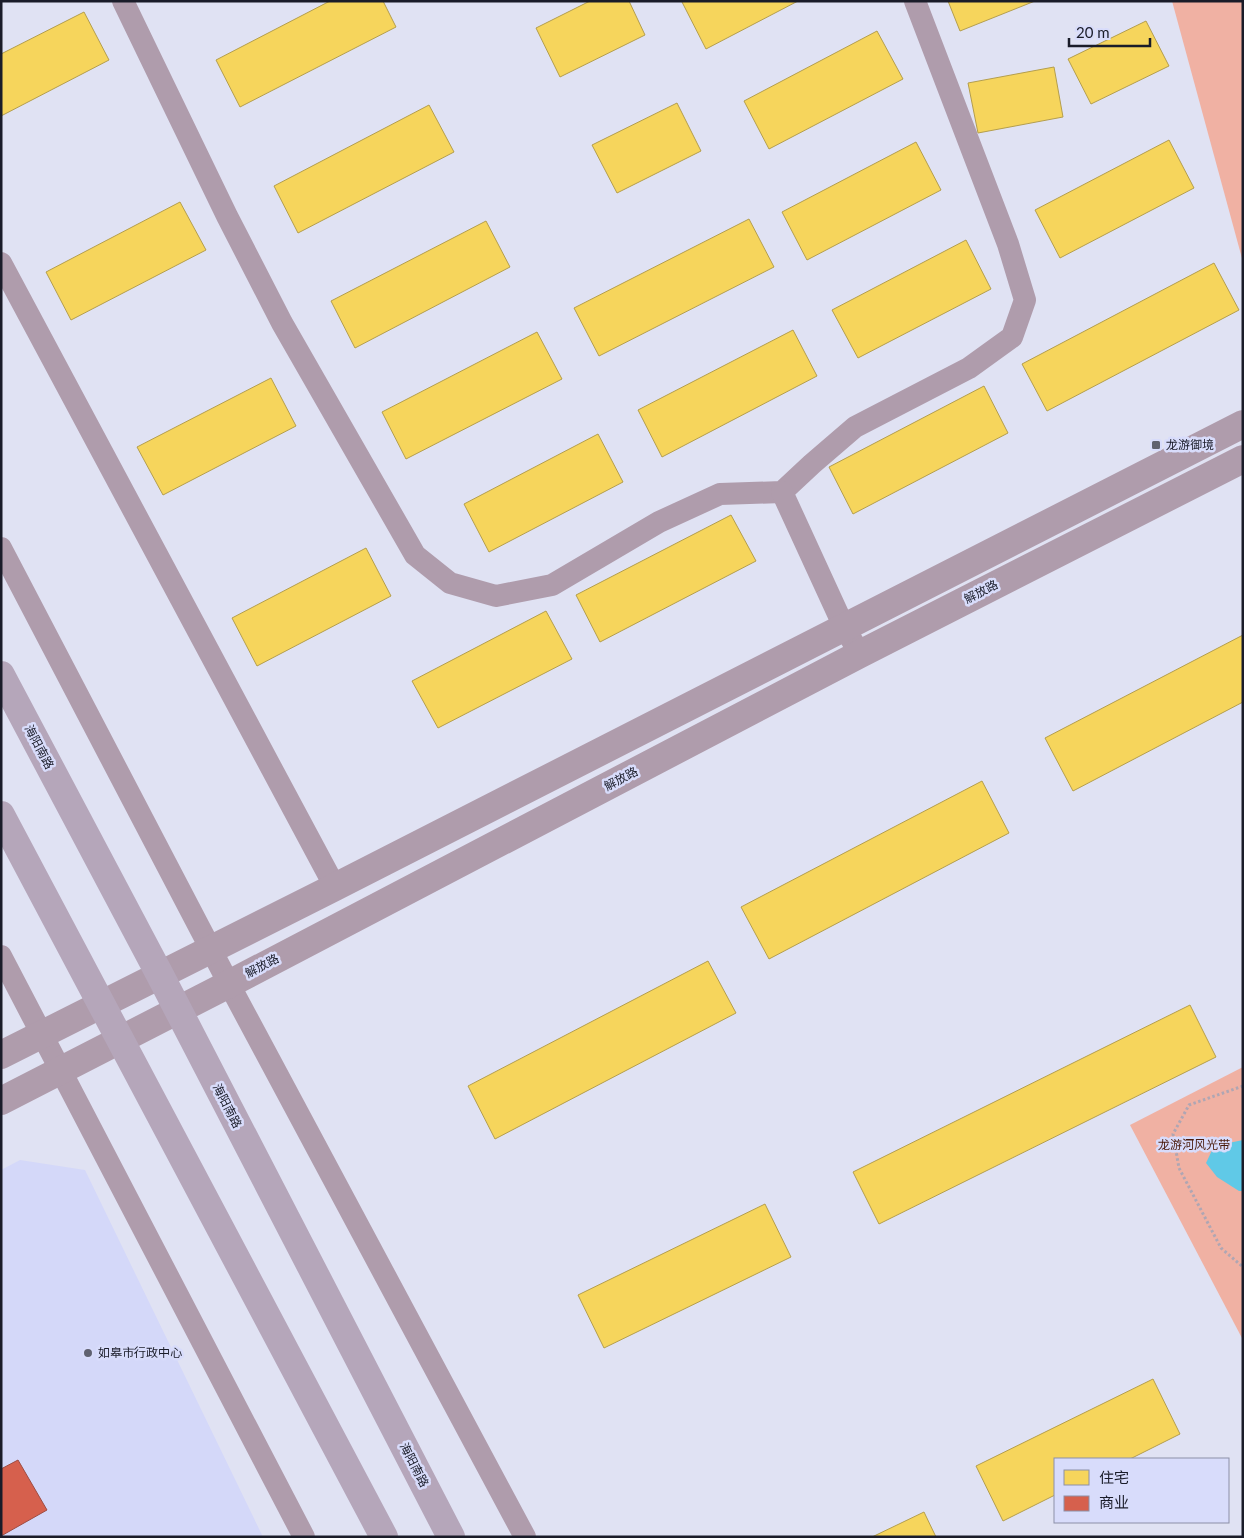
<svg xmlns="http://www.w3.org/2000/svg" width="1244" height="1538" viewBox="0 0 1244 1538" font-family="Lato,'Noto Sans SC',sans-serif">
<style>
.built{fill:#d4d8f9}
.green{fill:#f0b1a3}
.water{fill:#60c9e7}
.homes{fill:#f6d55c;stroke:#b49e4d}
.shops{fill:#d6604d;stroke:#9e4c42}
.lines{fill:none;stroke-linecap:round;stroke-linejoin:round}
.path{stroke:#afa6b3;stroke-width:3;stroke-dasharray:2.5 2.5;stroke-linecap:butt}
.minor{stroke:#af9cac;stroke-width:22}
.tertiary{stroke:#af9cac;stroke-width:28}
.primary{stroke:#b5a6ba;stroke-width:28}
.poi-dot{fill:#5f6170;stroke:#d8dcfb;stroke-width:2}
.labels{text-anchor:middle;stroke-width:5;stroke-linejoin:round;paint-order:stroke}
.poi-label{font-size:12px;fill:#1a1c29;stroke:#d8dcfb;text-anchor:start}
.street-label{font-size:12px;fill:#1a1c29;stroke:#d8dcfb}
.park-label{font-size:12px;fill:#4b1c0c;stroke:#d8dcfb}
</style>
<rect width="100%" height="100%" fill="#e0e2f3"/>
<polygon class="built" points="20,1160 85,1170 263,1537 1,1537 1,1170"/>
<g class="green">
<polygon points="1172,1 1243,1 1243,262"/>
<polygon points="1243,1067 1243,1340 1130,1125"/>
</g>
<polygon class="water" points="1243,1140 1243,1191 1239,1191 1217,1177 1206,1163 1214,1146"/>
<g class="homes">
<polygon points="330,1 383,1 396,27 240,107 216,60"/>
<polygon points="590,1 629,1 645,35 560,77 536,28"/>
<polygon points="683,1 798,1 706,49 682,2"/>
<polygon points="948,1 1035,1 960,31"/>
<polygon points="84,12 109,60 1,116 1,54"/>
<polygon points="1146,21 1169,66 1091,104 1068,59"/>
<polygon points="877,31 903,79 769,149 744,101"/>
<polygon points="1054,67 1063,117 978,133 968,83"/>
<polygon points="677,103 701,151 617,193 592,145"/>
<polygon points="429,105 454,152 298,233 274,186"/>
<polygon points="1169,140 1194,188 1060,258 1035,210"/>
<polygon points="916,142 941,190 807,260 782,212"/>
<polygon points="180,202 206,250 71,320 46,272"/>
<polygon points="749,219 774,267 599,356 574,308"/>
<polygon points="486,221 510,267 355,348 331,301"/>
<polygon points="966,240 991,289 858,358 832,310"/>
<polygon points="1214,263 1239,310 1047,411 1022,364"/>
<polygon points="793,330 817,376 662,457 638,410"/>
<polygon points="537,332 562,379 406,459 382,412"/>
<polygon points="271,378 296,426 163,495 137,447"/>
<polygon points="984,386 1008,433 853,514 829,467"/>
<polygon points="598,434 623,482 489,552 464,504"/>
<polygon points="731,515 756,561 600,642 576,595"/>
<polygon points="366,548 391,596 257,666 232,618"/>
<polygon points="546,611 572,659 438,728 412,681"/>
<polygon points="1243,635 1243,702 1073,791 1045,738"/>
<polygon points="982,781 1009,833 769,959 741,907"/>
<polygon points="708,961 736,1013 495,1139 468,1086"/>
<polygon points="1190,1005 1216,1057 879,1224 853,1172"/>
<polygon points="765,1204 791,1257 604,1348 578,1295"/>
<polygon points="1153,1379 1180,1434 1130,1459 1055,1459 1055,1495 1003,1521 976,1466"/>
<polygon points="924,1512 936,1537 872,1537"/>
</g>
<polygon class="shops" points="18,1460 47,1510 1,1536 1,1469"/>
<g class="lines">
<polyline class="path" points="1243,1086 1189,1105 1173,1134 1179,1168 1221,1248 1243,1267"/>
<g class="minor">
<polyline points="123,1 227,216 282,323 415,555 450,583 496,596 552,585 659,522 720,494 782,492 812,464 855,427 969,368 1012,337 1025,300 1008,244 915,1"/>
<polyline points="1,263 335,887"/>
<polyline points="782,492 844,627 860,654"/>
<polyline points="1,548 229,984 525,1537"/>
<polyline points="1,956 304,1537"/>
</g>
<g class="tertiary">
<polyline points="1,1055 335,887 1243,424"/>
<polyline points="1,1101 229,984 860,654 1243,459"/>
</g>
<g class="primary">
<polyline points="1,675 160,975 451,1537"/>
<polyline points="1,815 384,1537"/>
</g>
</g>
<g class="poi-dot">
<rect x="1151" y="440" width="10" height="10" rx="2.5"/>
<circle cx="88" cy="1353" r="5"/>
</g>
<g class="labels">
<g class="poi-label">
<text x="1166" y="449">龙游御境</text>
<text x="98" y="1357">如皋市行政中心</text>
</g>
<g class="street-label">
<text transform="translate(981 592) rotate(-27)" y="4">解放路</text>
<text transform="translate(39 747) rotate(62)" y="4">海阳南路</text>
<text transform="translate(621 779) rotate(-28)" y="4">解放路</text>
<text transform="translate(262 966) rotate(-28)" y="4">解放路</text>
<text transform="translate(227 1106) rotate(63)" y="4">海阳南路</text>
<text transform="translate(414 1465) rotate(63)" y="4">海阳南路</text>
</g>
<g class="park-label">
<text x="1194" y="1149">龙游河风光带</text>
</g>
</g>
<rect width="1244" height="1538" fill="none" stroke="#1a1c29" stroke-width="5"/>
<rect x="1054" y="1458" width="175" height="65" fill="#d8dcfb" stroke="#8c8fa7"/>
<rect x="1064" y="1470" width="25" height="15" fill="#f6d55c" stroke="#8c8fa7"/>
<text x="1099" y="1483" font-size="15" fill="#1a1c29">住宅</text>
<rect x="1064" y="1496" width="25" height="15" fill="#d6604d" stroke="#8c8fa7"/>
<text x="1099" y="1508" font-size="15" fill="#1a1c29">商业</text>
<path d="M1069 38v8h81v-8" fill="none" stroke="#1a1c29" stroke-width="2.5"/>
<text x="1076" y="38" font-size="15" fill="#1a1c29" stroke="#d8dcfb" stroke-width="4" paint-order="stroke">20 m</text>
</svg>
